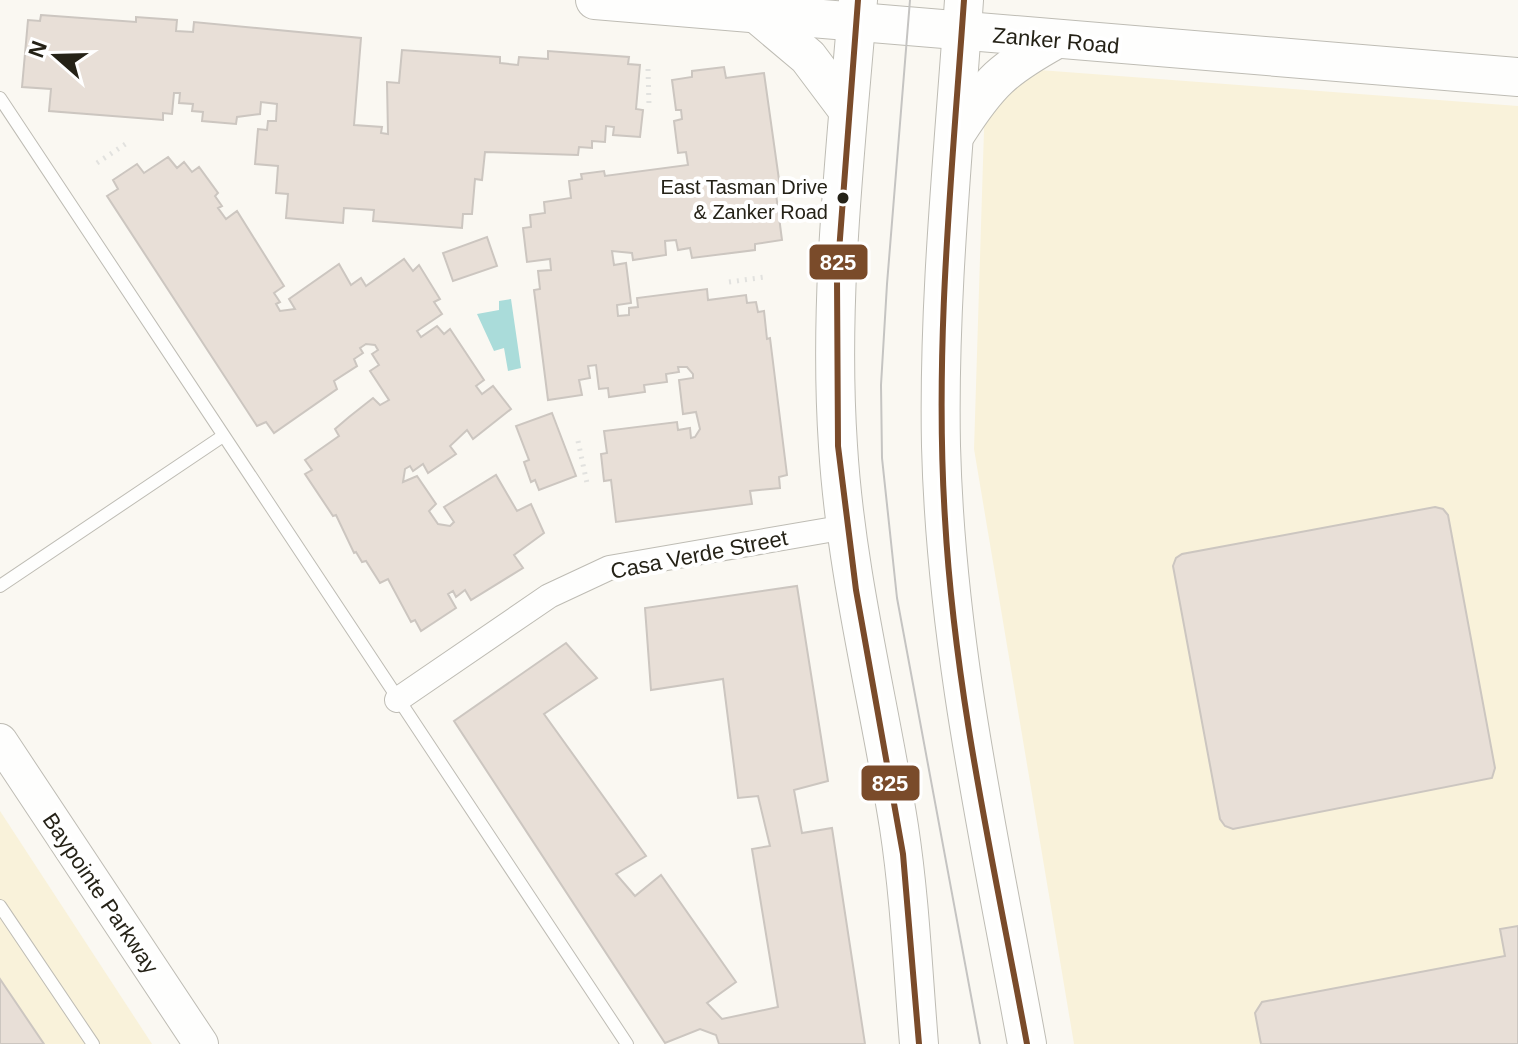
<svg xmlns="http://www.w3.org/2000/svg" width="1518" height="1044" viewBox="0 0 1518 1044" font-family="Arial,sans-serif">
<style>
.built{fill:#f9f2da}
.water{fill:#aadcda}
.building{fill:#e8dfd7;stroke:#ccc6c0;stroke-width:2}
.lines{fill:none;stroke-linecap:round;stroke-linejoin:round}
.lane-casing{stroke:#bebcb4;stroke-width:14}
.street-casing{stroke:#bebcb4;stroke-width:26}
.secondary-casing{stroke:#bebcb4;stroke-width:36}
.primary-casing{stroke:#bebcb4;stroke-width:40}
.path{stroke:#e2e2df;stroke-width:5;stroke-dasharray:2 6;stroke-linecap:butt}
.lane{stroke:#fefefd;stroke-width:12}
.street{stroke:#fefefd;stroke-width:24}
.secondary{stroke:#fefefd;stroke-width:34}
.primary{stroke:#fefefd;stroke-width:38}
.tram{stroke:#c5c4c2;stroke-width:2}
.bus-1-casing{stroke:#fff;stroke-width:12}
.bus-1{stroke:#7a4b2a;stroke-width:6}
.bus-dot{fill:#252217;stroke:#fff;stroke-width:3}
.labels{text-anchor:middle;stroke-width:8;stroke-linejoin:round;paint-order:stroke}
.bus-label{font-size:20px;fill:#252217;stroke:#fff;text-anchor:end}
.street-label{font-size:22px;fill:#252217;stroke:#fff}
.line-badge{stroke:#fff;stroke-width:3}
.badge-label{font-size:22px;text-anchor:middle;font-weight:bold;fill:#fff}
</style>
<rect width="100%" height="100%" fill="#faf8f2"/>
<g class="built">
<polygon points="986,66 1518,106 1518,1044 1074,1044 974,449"/>
<polygon points="0,811 152,1044 0,1044"/>
</g>
<polygon class="water" points="511,299 521,368 508,371 504,348 494,351 477,314 499,310 499,301"/>
<g class="building">
<polygon points="41,15 136,22 136,17 177,20 176,31 193,32 194,22 361,38 354,125 382,127 381,133 388,134 387,82 399,83 402,50 500,57 500,63 518,65 519,57 548,59 548,51 629,57 628,64 640,65 636,109 643,110 640,137 613,135 614,127 606,126 605,142 592,141 592,148 579,147 578,155 485,152 482,180 475,179 472,214 463,214 462,228 373,221 374,210 344,208 343,223 286,218 288,194 276,193 278,166 255,164 258,129 267,130 268,121 276,121 277,104 261,102 260,114 237,117 236,124 202,121 203,112 192,111 193,104 179,103 180,93 174,93 172,114 163,113 163,120 49,111 51,89 22,87 28,20 40,21"/>
<polygon points="724,67 726,78 764,73 781,194 776,194 782,240 755,244 755,250 692,258 690,248 678,250 676,240 665,241 666,255 633,260 632,253 612,251 614,265 626,263 631,303 617,305 618,316 629,315 629,308 638,307 637,298 707,289 708,300 746,295 747,303 756,302 758,312 764,311 767,339 770,338 787,475 779,477 780,488 750,491 752,504 616,522 611,480 604,481 601,454 607,453 604,431 677,422 678,430 690,428 691,438 695,437 700,429 696,412 683,414 679,380 693,378 693,374 687,367 678,367 679,372 666,374 667,382 644,385 645,392 609,397 608,388 599,389 596,365 588,366 590,378 579,380 582,395 548,400 534,290 540,289 538,271 551,270 550,259 527,262 523,228 531,227 530,215 545,213 544,202 571,198 569,181 582,179 581,174 604,171 605,176 688,165 686,152 678,153 674,121 682,119 681,110 676,110 672,80 692,77 692,71"/>
<polygon points="168,157 177,168 184,162 192,172 199,167 218,193 215,196 222,206 218,208 226,219 237,211 284,286 274,293 280,302 276,304 280,311 295,309 289,299 339,264 351,285 361,278 366,286 404,259 413,271 419,265 440,299 434,302 442,314 417,331 421,337 437,326 444,334 450,329 484,380 476,386 482,394 493,386 511,409 473,439 467,430 450,446 456,454 428,473 423,464 413,471 410,466 405,469 403,482 417,476 436,504 429,511 438,524 450,526 454,522 444,507 496,475 517,511 531,504 544,533 514,555 523,568 471,600 465,590 456,597 453,591 448,594 456,608 421,631 415,620 411,622 388,579 380,583 366,561 362,562 356,552 354,553 336,515 333,516 305,474 312,470 305,460 339,436 335,429 349,417 373,398 380,405 389,400 370,371 379,365 372,354 378,350 375,345 366,344 360,348 363,353 354,359 357,366 334,381 337,389 274,433 266,422 257,426 107,196 118,189 113,180 137,164 144,173"/>
<polygon points="487,237 497,266 453,281 443,253"/>
<polygon points="552,413 576,476 539,490 535,480 531,482 524,462 529,460 516,426"/>
<polygon points="1435,507 1443,509 1448,515 1495,768 1492,778 1233,829 1225,826 1220,819 1173,566 1176,558 1182,554"/>
<polygon points="797,586 828,781 794,790 802,833 832,828 865,1044 719,1044 716,1035 700,1029 665,1043 454,721 566,643 597,678 544,714 646,856 616,874 635,896 661,875 736,982 707,1003 722,1019 778,1007 752,849 770,846 758,796 738,798 723,679 651,690 645,608"/>
<polygon points="1518,926 1518,1044 1261,1044 1255,1013 1262,1002 1505,956 1500,929"/>
<polygon points="0,979 44,1044 0,1044"/>
</g>
<g class="lines">
<defs>
<g id="lane">
<polyline points="0,98 627,1044"/>
<polyline points="0,586 223,436"/>
<polyline points="0,906 93,1044"/>
</g>
<polyline id="street" points="397,700 549,596 609,568 846,527"/>
<polyline id="secondary" points="0,741 201,1044"/>
<g id="primary">
<polyline points="595,0 1518,77"/>
<path d="M 858,0 C 846,148 828,297 838,446 C 846,575 879,700 899,827 C 910,899 913,972 919,1044"/>
<path d="M 964,0 C 954,148 938,298 941,446 C 946,648 991,846 1027,1044"/>
<polyline points="757,14 808,57 847,109"/>
<path d="M 957,132 C 989,82 1003,69 1055,40"/>
</g>
</defs>
<use href="#lane" class="lane-casing"/>
<use href="#street" class="street-casing"/>
<use href="#secondary" class="secondary-casing"/>
<use href="#primary" class="primary-casing"/>
<g class="path">
<polyline points="648,69 649,105"/>
<polyline points="97,163 130,141"/>
<polyline points="729,282 765,277"/>
<polyline points="578,441 588,488"/>
</g>
<use href="#lane" class="lane"/>
<use href="#street" class="street"/>
<use href="#secondary" class="secondary"/>
<use href="#primary" class="primary"/>
<polyline class="tram" points="910,0 887,284 881,385 882,458 897,598 980,1044"/>
<defs>
<g id="bus-1">
<polyline points="858,0 837,278 838,446 856,590 903,854 919,1044"/>
<path d="M 964,0 C 952,173 934,346 945,519 C 955,696 995,870 1027,1044"/>
</g>
</defs>
<use href="#bus-1" class="bus-1-casing"/>
<use href="#bus-1" class="bus-1"/>
</g>
<circle class="bus-dot" cx="843" cy="198" r="7"/>
<g class="labels">
<g class="bus-label">
<text x="828" y="194">East Tasman Drive<tspan x="828" dy="25">&amp; Zanker Road</tspan></text>
</g>
<g class="street-label">
<text transform="translate(1056 40) rotate(5)" y="8">Zanker Road</text>
<text transform="translate(699 554) rotate(-11)" y="8">Casa Verde Street</text>
<text transform="translate(101 893) rotate(56)" y="8">Baypointe Parkway</text>
</g>
</g>
<g class="line-badge">
<rect x="808" y="243" width="61" height="38" rx="8" fill="#7a4b2a"/>
<rect x="860" y="764" width="61" height="38" rx="8" fill="#7a4b2a"/>
</g>
<g class="badge-label">
<text x="838" y="270">825</text>
<text x="890" y="791">825</text>
</g>
<g transform="translate(56 56) rotate(290)" stroke="#ffffff" stroke-width="6" paint-order="stroke">
<path d="M0-6L14 30L0 20L-14 30Z" fill="#252217"/>
<text y="-12" font-size="22" font-weight="bold" text-anchor="middle" fill="#252217">N</text>
</g>
</svg>
